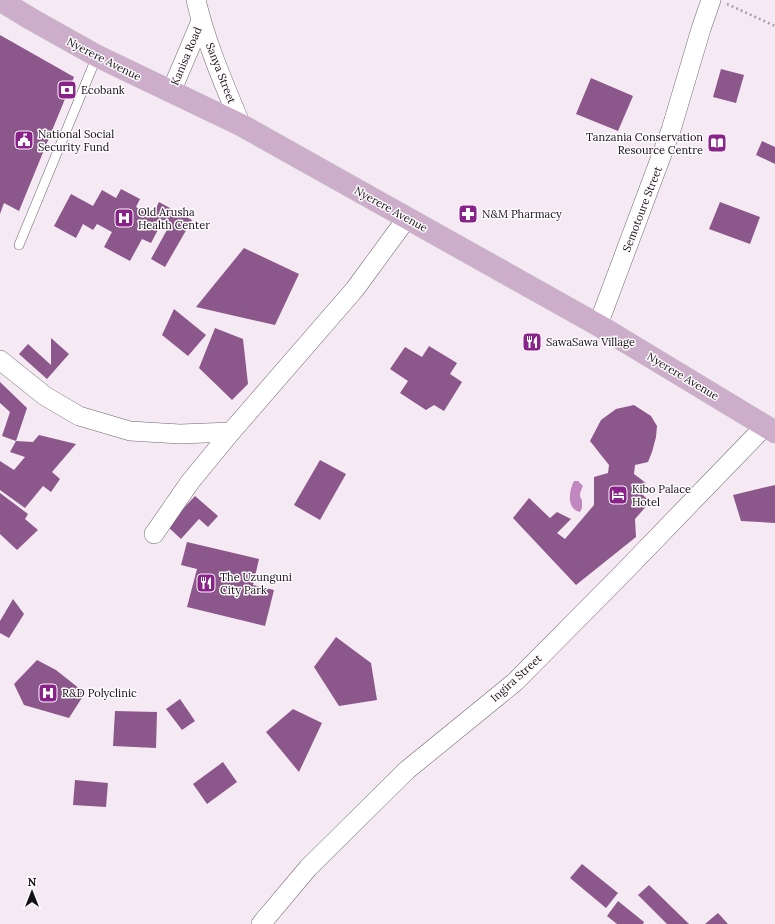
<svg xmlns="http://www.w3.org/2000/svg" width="775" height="924" viewBox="0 0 775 924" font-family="Lora,serif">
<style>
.water{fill:#c088be}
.building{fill:#8c578a}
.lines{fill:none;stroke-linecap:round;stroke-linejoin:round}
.lane-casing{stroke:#6f666f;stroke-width:10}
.street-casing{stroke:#6f666f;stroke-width:20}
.primary-casing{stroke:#d0cfd0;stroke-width:23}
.path{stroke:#a9a1a9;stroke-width:2.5;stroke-dasharray:2 3;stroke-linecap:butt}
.lane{stroke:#fff;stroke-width:9}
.street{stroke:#fff;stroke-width:19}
.primary{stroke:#ccaecb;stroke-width:22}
.labels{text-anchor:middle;stroke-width:3;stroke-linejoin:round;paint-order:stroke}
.street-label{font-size:11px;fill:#131013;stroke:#fefafe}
.poi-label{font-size:11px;fill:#131013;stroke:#fefafe;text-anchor:start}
</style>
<rect width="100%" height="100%" fill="#f5eaf4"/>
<path class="water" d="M 574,481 L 578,481 L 583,486 C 581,491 578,495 582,500 L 582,508 L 580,512 C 566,509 569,490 574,481 Z"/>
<g class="building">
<polygon points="0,35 74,77 19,211 4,203 0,214"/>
<polygon points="721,69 744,75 736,103 713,97"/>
<polygon points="591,78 633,96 618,131 576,114"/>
<polygon points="762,141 775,147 775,164 756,155"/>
<polygon points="121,189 140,199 136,207 152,216 159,202 192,220 165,267 151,259 168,228 161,224 151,243 142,239 130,261 104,247 112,232 97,224 93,230 83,224 76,238 54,226 71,194 93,206 102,190 116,198"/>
<polygon points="720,202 760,217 750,244 709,229"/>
<polygon points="244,248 299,274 275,325 196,307"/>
<polygon points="174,309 206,335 188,356 162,335"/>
<polygon points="215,328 243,339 248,384 232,400 199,368"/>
<polygon points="51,338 69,354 47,379 19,354 28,344 51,365"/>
<polygon points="429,346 457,363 450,374 462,382 444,411 434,405 426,410 400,393 408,381 390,369 405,347 422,357"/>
<polygon points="0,382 27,408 16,441 2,436 10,412 0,403"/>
<polygon points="634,405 651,416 657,426 656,437 652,452 648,462 635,465 634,474 646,483 640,492 650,502 635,519 636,537 576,585 513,518 529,498 550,518 557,512 571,519 557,533 565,539 594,505 594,477 608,473 609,465 601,455 590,441 601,420 616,409"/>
<polygon points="39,435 76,444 52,472 60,479 51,492 43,486 25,508 0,490 0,461 14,470 25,457 10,452 16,441 33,442"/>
<polygon points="320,460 346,474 320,520 294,505"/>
<polygon points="775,485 775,523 741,521 733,495"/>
<polygon points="0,493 28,514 25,519 38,530 17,550 0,534"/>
<polygon points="195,496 218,516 208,527 199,519 181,539 167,526"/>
<polygon points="187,542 259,559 253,585 274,590 265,626 187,607 197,569 181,565"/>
<polygon points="13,599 24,614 9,638 0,633 0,621"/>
<polygon points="336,637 371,663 377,700 339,706 314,667"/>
<polygon points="37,660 56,670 85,693 69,718 24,705 14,684"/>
<polygon points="180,699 195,721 182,730 166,709"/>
<polygon points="293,709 322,723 299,772 266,732"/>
<polygon points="115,711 157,712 156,748 113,746"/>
<polygon points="223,762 237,782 207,804 193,784"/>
<polygon points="75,780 108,783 106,807 73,805"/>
<polygon points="582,864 618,893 606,908 570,878"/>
<polygon points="649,885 689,924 667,924 638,895"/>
<polygon points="618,901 644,922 643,924 617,924 607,916"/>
<polygon points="718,913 728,924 705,924"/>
</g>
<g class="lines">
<defs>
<polyline id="lane" points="19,245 97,56"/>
<g id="street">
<path d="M 196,0 C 206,43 224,84 241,125"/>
<polyline points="171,92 201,21"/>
<polyline points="598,325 671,130 701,29 711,0"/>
<polyline points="0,360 45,396 79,416 130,431 180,434 231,432"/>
<polyline points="154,534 190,482 231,432 355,289 407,218"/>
<polyline points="261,924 308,868 407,770 515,682 622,574 765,426"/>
</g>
<polyline id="primary" points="0,0 31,19 97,56 241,125 407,218 598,325 775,432"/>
</defs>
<use href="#lane" class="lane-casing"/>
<use href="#street" class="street-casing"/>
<use href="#primary" class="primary-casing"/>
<polyline class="path" points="727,4 775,26"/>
<use href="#lane" class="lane"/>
<use href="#street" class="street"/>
<use href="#primary" class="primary"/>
</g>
<defs>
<symbol id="bank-square" viewBox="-11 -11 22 22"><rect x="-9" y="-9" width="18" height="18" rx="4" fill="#892289" stroke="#fefafe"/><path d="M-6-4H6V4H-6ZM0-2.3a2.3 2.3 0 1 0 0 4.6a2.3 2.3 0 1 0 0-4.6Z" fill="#fff"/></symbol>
<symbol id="civic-square" viewBox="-11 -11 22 22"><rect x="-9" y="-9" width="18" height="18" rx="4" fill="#892289" stroke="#fefafe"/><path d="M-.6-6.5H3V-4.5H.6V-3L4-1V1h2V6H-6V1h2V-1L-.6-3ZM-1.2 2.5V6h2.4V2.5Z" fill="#fff"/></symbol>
<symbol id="library-square" viewBox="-11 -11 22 22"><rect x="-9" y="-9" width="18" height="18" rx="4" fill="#892289" stroke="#fefafe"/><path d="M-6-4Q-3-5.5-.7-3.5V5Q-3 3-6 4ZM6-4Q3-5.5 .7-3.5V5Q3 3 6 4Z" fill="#fff"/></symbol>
<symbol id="pharmacy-square" viewBox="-11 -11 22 22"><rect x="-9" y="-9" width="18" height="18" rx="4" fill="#892289" stroke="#fefafe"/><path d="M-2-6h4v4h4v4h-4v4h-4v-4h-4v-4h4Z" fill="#fff"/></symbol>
<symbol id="hospital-square" viewBox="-11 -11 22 22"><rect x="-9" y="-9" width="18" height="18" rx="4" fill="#892289" stroke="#fefafe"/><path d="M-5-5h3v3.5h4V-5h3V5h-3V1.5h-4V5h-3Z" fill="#fff"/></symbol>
<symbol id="restaurant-square" viewBox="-11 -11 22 22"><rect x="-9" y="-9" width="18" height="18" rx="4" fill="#892289" stroke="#fefafe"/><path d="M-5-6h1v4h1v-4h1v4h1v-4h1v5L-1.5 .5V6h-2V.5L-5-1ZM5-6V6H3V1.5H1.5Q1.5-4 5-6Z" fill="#fff"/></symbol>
<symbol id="hotel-square" viewBox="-11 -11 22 22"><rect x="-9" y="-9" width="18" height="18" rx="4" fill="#892289" stroke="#fefafe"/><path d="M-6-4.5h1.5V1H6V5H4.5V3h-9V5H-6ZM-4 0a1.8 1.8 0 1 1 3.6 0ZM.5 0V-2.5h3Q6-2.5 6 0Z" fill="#fff"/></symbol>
</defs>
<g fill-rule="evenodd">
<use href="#bank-square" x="56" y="79" width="22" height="22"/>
<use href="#civic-square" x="13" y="129" width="22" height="22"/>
<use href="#library-square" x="706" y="132" width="22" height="22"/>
<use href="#pharmacy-square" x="457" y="203" width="22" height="22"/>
<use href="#hospital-square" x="113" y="207" width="22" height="22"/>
<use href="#restaurant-square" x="521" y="331" width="22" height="22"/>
<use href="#hotel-square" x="607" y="484" width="22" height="22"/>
<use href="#restaurant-square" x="195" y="572" width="22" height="22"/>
<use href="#hospital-square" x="37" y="682" width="22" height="22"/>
</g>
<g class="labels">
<g class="street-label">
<text transform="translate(186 56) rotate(-67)" y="4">Kanisa Road</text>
<text transform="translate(104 59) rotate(27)" y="4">Nyerere Avenue</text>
<text transform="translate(221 73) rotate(69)" y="4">Sanya Street</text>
<text transform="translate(391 209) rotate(29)" y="4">Nyerere Avenue</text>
<text transform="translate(642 209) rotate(-69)" y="4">Semotoure Street</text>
<text transform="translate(683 376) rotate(31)" y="4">Nyerere Avenue</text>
<text transform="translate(516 678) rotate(-42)" y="4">Ingira Street</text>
</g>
<g class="poi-label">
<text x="81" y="94">Ecobank</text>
<text x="38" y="138">National Social<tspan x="38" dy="13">Security Fund</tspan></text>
<text x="703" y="141" text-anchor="end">Tanzania Conservation<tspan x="703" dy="13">Resource Centre</tspan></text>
<text x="138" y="216">Old Arusha<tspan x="138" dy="13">Health Center</tspan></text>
<text x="482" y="218">N&amp;M Pharmacy</text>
<text x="546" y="346">SawaSawa Village</text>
<text x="632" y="493">Kibo Palace<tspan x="632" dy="13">Hotel</tspan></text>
<text x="220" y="581">The Uzunguni<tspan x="220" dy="13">City Park</tspan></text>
<text x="62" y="697">R&amp;D Polyclinic</text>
</g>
</g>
<g transform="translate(32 892)" stroke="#fefafe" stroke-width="3" paint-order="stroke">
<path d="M0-3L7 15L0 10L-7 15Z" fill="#131013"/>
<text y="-6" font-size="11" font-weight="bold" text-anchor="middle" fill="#131013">N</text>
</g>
</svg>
